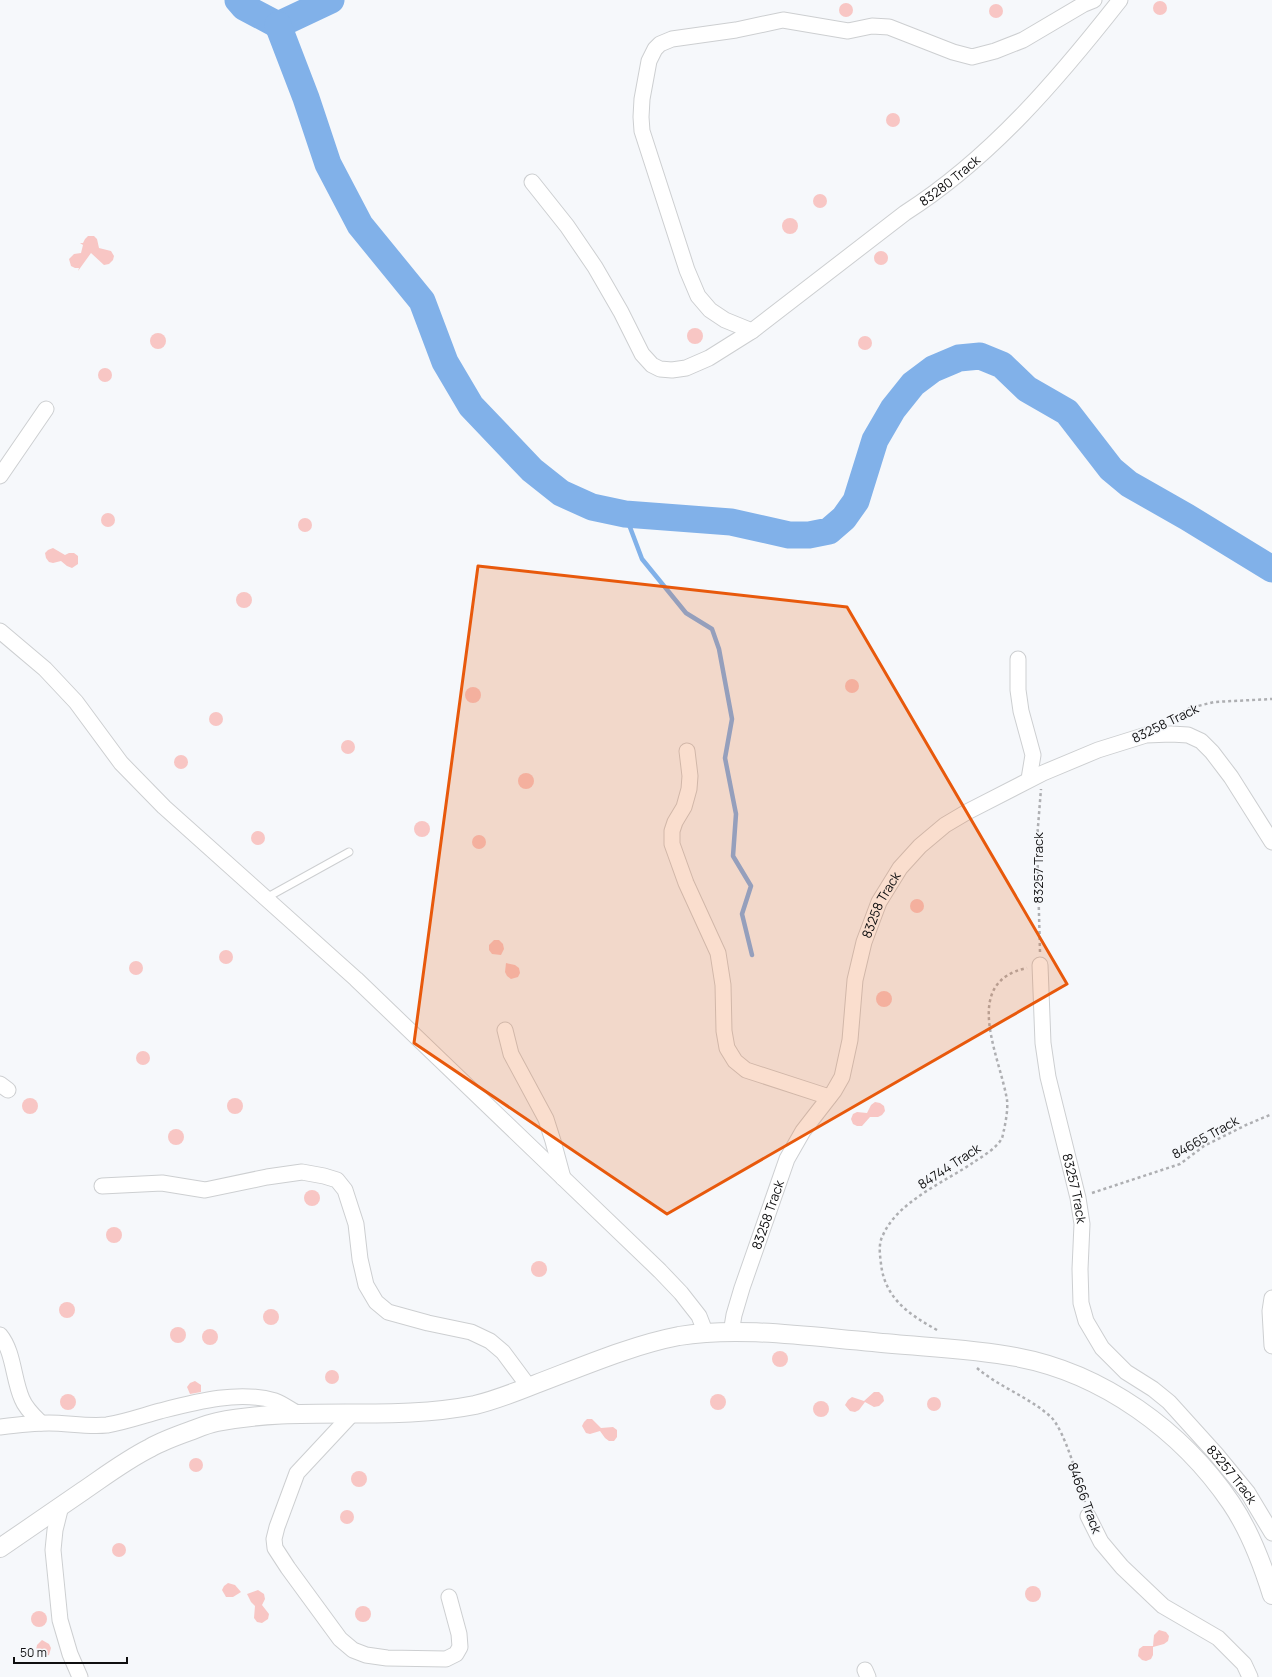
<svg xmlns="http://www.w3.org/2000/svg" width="1272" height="1677" viewBox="0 0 1272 1677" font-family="Manrope,sans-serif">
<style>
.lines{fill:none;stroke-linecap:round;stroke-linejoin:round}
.stream{stroke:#81b1e9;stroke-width:4.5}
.river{stroke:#81b1e9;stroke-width:27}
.building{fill:#f8c6c4}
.service-casing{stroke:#cdcfd1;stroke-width:9}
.minor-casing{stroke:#cdcfd1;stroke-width:17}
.tertiary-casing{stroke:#cdcfd1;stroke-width:20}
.path{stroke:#aeafb2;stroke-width:2.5;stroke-dasharray:3 3;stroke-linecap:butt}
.service{stroke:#fff;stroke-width:7}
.minor{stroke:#fff;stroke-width:15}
.tertiary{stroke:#fff;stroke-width:18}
.marked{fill:#e8590c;fill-opacity:0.2;stroke:#e8590c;stroke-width:3;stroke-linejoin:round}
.labels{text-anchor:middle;stroke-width:3;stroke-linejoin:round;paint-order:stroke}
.street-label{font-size:13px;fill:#0f0f10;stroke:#f6f8fb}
</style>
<rect width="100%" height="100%" fill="#f6f8fb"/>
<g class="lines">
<polyline class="stream" points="625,514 642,559 686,613 712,629 719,649 732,719 725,758 736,814 733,856 751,886 742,914 752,955"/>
<g class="river">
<polyline points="238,0 244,7 278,25 331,0"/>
<polyline points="278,25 306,98 328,164 360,225 422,301 445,362 471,406 532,470 561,493 592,507 625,514 731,522 789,535 809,535 829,531 844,518 856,501 875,440 893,409 913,384 933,369 959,358 980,356 1002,365 1027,389 1067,412 1111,469 1129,484 1187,517 1272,569"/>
</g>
</g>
<g class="building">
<circle cx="1160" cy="8" r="7"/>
<circle cx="846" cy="10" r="7"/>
<circle cx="996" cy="11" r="7"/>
<circle cx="893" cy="120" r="7"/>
<circle cx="820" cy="201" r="7"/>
<circle cx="790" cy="226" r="8"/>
<polygon points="88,236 94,236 97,239 99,248 111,251 114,256 113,260 109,264 104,265 91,253 78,271 79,268 75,268 71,266 69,259 74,254 81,253 83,245 80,243 83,243 85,239"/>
<circle cx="881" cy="258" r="7"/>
<circle cx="695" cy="336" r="8"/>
<circle cx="158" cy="341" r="8"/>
<circle cx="865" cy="343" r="7"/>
<circle cx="105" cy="375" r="7"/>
<circle cx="108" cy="520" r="7"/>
<circle cx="305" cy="525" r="7"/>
<polygon points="53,548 65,555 69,553 74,553 78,556 78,564 72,568 67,566 61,561 53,563 49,562 46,558 45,553 48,550"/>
<circle cx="244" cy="600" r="8"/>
<circle cx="852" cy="686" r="7"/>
<circle cx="473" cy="695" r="8"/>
<circle cx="216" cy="719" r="7"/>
<circle cx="348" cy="747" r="7"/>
<circle cx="181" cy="762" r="7"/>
<circle cx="526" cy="781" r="8"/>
<circle cx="422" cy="829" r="8"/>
<circle cx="258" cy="838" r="7"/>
<circle cx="479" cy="842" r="7"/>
<circle cx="917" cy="906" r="7"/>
<polygon points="494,940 499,940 503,944 504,949 501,955 492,954 489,950 489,945"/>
<circle cx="226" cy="957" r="7"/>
<circle cx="136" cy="968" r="7"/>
<polygon points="506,963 515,965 519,968 520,973 518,977 511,979 507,976 505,972"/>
<circle cx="884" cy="999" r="8"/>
<circle cx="143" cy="1058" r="7"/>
<circle cx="235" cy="1106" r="8"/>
<circle cx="30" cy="1106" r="8"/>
<polygon points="875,1102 880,1103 884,1106 885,1111 882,1115 878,1117 870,1117 862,1126 857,1126 853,1124 851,1119 853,1114 857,1112 867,1113 871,1105"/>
<circle cx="176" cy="1137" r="8"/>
<circle cx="312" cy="1198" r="8"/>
<circle cx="114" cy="1235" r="8"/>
<circle cx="539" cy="1269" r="8"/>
<circle cx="67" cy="1310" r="8"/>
<circle cx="271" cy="1317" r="8"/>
<circle cx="178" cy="1335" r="8"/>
<circle cx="210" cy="1337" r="8"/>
<circle cx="780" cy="1359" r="8"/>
<circle cx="332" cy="1377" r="7"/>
<polygon points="195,1381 201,1385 201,1392 190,1394 187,1387 190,1383"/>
<polygon points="874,1392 879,1392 883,1396 884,1401 879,1406 874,1407 865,1402 859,1410 855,1412 850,1411 845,1405 848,1400 852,1397 864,1401"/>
<circle cx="68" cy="1402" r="8"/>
<circle cx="718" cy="1402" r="8"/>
<circle cx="934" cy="1404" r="7"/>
<circle cx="821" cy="1409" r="8"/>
<polygon points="587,1419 592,1419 601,1428 613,1427 617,1430 617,1437 614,1441 609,1441 605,1438 600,1431 590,1434 586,1433 582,1426 584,1422"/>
<circle cx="196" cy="1465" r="7"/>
<circle cx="359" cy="1479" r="8"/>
<circle cx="347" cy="1517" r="7"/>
<circle cx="119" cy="1550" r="7"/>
<polygon points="228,1583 235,1585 241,1592 233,1597 226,1597 222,1590 224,1586"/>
<circle cx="1033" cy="1594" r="8"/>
<polygon points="258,1590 264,1594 265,1599 262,1605 269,1614 268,1619 262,1623 257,1622 254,1618 255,1606 251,1602 247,1594"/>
<circle cx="363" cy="1614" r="8"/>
<circle cx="39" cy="1619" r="8"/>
<polygon points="1159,1630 1166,1632 1169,1636 1168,1641 1164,1644 1153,1647 1153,1655 1151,1659 1146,1661 1142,1660 1138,1656 1139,1649 1143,1646 1153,1646 1154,1635"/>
<polygon points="42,1640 49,1644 51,1648 49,1655 44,1657 38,1654 36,1650 37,1645"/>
</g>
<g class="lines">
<defs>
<polyline id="service" points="266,898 349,852"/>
<g id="minor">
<path id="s1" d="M 532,182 L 567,226 L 595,267 L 621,312 L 642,354 L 652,365 L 660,369 L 672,370 L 686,368 L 709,358 L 752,331 L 905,213 C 991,158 1058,79 1120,0"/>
<polyline points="752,331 725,320 710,310 698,296 687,270 642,131 641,117 642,99 649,61 655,49 660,44 672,39 736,30 783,20 848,31 872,26 889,27 953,52 972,57 995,51 1023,40 1084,4 1094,0"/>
<polyline points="0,476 46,409"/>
<polyline points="0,631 45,669 76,702 121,763 164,807 356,979 660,1271 681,1293 699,1316 706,1334"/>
<polyline points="1018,659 1018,690 1021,711 1033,755 1029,779"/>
<polyline points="687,751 690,776 689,789 684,807 675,822 672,831 672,844 686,883 718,953 723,985 724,1031 727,1048 735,1061 746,1070 829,1097"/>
<path id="s2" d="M 1040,965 L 1043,1043 L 1048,1077 L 1078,1198 L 1082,1224 L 1080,1269 L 1081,1303 L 1086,1321 L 1102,1348 L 1126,1372 L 1153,1389 L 1169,1402 L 1216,1454 L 1248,1493 L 1272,1533"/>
<polyline points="505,1030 511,1054 546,1119 553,1141 563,1178"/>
<polyline points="0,1084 8,1090"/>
<polyline points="102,1186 162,1183 205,1190 267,1177 302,1172 324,1176 337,1180 345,1190 356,1224 360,1259 366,1285 376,1302 388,1312 428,1323 471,1332 490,1341 503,1352 529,1387"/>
<polyline points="1272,1298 1270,1311 1272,1346"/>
<path id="s3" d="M 731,1333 L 734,1315 L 742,1288 L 787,1159 L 803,1131 L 834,1091 L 842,1077 L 850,1040 L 855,980 L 864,942 L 879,902 L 900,868 L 920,846 L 945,825 L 967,812 L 1043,773 L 1098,750 L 1146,735 L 1171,734 L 1188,735 L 1201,741 L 1212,752 L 1231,777 L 1272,842"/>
<path d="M 0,1335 C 14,1352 13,1379 22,1399 C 26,1409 34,1416 41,1423"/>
<polyline points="353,1413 297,1473 277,1527 274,1539 275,1548 288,1568 340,1639 353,1650 366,1655 387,1658 446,1659 456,1654 460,1647 459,1634 449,1597"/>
<path d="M 0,1427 C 16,1425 32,1423 49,1423 C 68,1423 87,1427 107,1425 C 125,1422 142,1416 160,1411 C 195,1402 239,1390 275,1401 C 283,1404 291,1410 299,1414"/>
<polyline points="61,1506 55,1530 53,1550 60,1620 70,1654 80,1677"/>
<polyline points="1088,1516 1101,1542 1122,1567 1163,1606 1218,1638 1244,1664 1250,1677"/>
<polyline points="865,1670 868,1677"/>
</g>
<path id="tertiary" d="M 0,1548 C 28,1529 55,1510 83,1491 C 105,1476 126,1460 150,1448 C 162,1441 176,1436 190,1431 C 198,1428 207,1424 217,1422 C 302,1405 390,1422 475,1405 C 496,1400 516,1392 536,1384 C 581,1367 632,1345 679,1336 C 740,1326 812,1337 873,1342 C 920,1347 969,1348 1016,1357 C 1103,1373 1182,1431 1231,1503 C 1250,1531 1262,1563 1272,1595"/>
</defs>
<use href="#service" class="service-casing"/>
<use href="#minor" class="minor-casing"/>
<use href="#tertiary" class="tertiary-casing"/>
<g class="path">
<polyline points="1172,719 1190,708 1214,702 1272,699"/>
<polyline points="1040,952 1037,839 1041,789"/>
<polyline points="1092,1193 1180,1164 1204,1146 1246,1125 1272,1114"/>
<path d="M 937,1330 C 910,1315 885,1299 881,1264 C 880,1255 878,1244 883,1235 C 898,1201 945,1182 974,1162 C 983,1156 997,1148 1002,1138 C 1003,1136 1003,1132 1004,1130 C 1006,1120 1008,1109 1007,1100 C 1000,1056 960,982 1027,968"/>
<path d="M 977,1368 C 999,1387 1029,1397 1051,1417 C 1065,1431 1079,1482 1085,1502"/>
</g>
<use href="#service" class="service"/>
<use href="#minor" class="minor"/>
<use href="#tertiary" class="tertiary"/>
</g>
<path class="marked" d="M 478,566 L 847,607 L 1067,984 L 667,1214 L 414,1043 Z"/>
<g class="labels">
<g class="street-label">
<text dy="5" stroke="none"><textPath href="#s1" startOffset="579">83280 Track</textPath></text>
<text transform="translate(1165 723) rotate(-26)" y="5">83258 Track</text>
<text transform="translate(1038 868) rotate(-90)" y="5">83257 Track</text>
<text dy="5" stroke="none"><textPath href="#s3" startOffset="460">83258 Track</textPath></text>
<text transform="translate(1205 1137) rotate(-29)" y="5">84665 Track</text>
<text transform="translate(949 1166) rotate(-33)" y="5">84744 Track</text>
<text dy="5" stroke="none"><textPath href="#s2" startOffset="227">83257 Track</textPath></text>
<text dy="5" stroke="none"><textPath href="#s3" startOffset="124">83258 Track</textPath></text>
<text dy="5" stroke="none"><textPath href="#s2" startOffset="575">83257 Track</textPath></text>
<text transform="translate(1085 1498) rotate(70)" y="5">84666 Track</text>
</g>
</g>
<path d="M14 1657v6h113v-6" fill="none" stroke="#0f0f10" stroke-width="2"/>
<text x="20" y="1657" font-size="12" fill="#0f0f10" stroke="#f6f8fb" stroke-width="3" paint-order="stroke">50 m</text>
</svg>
